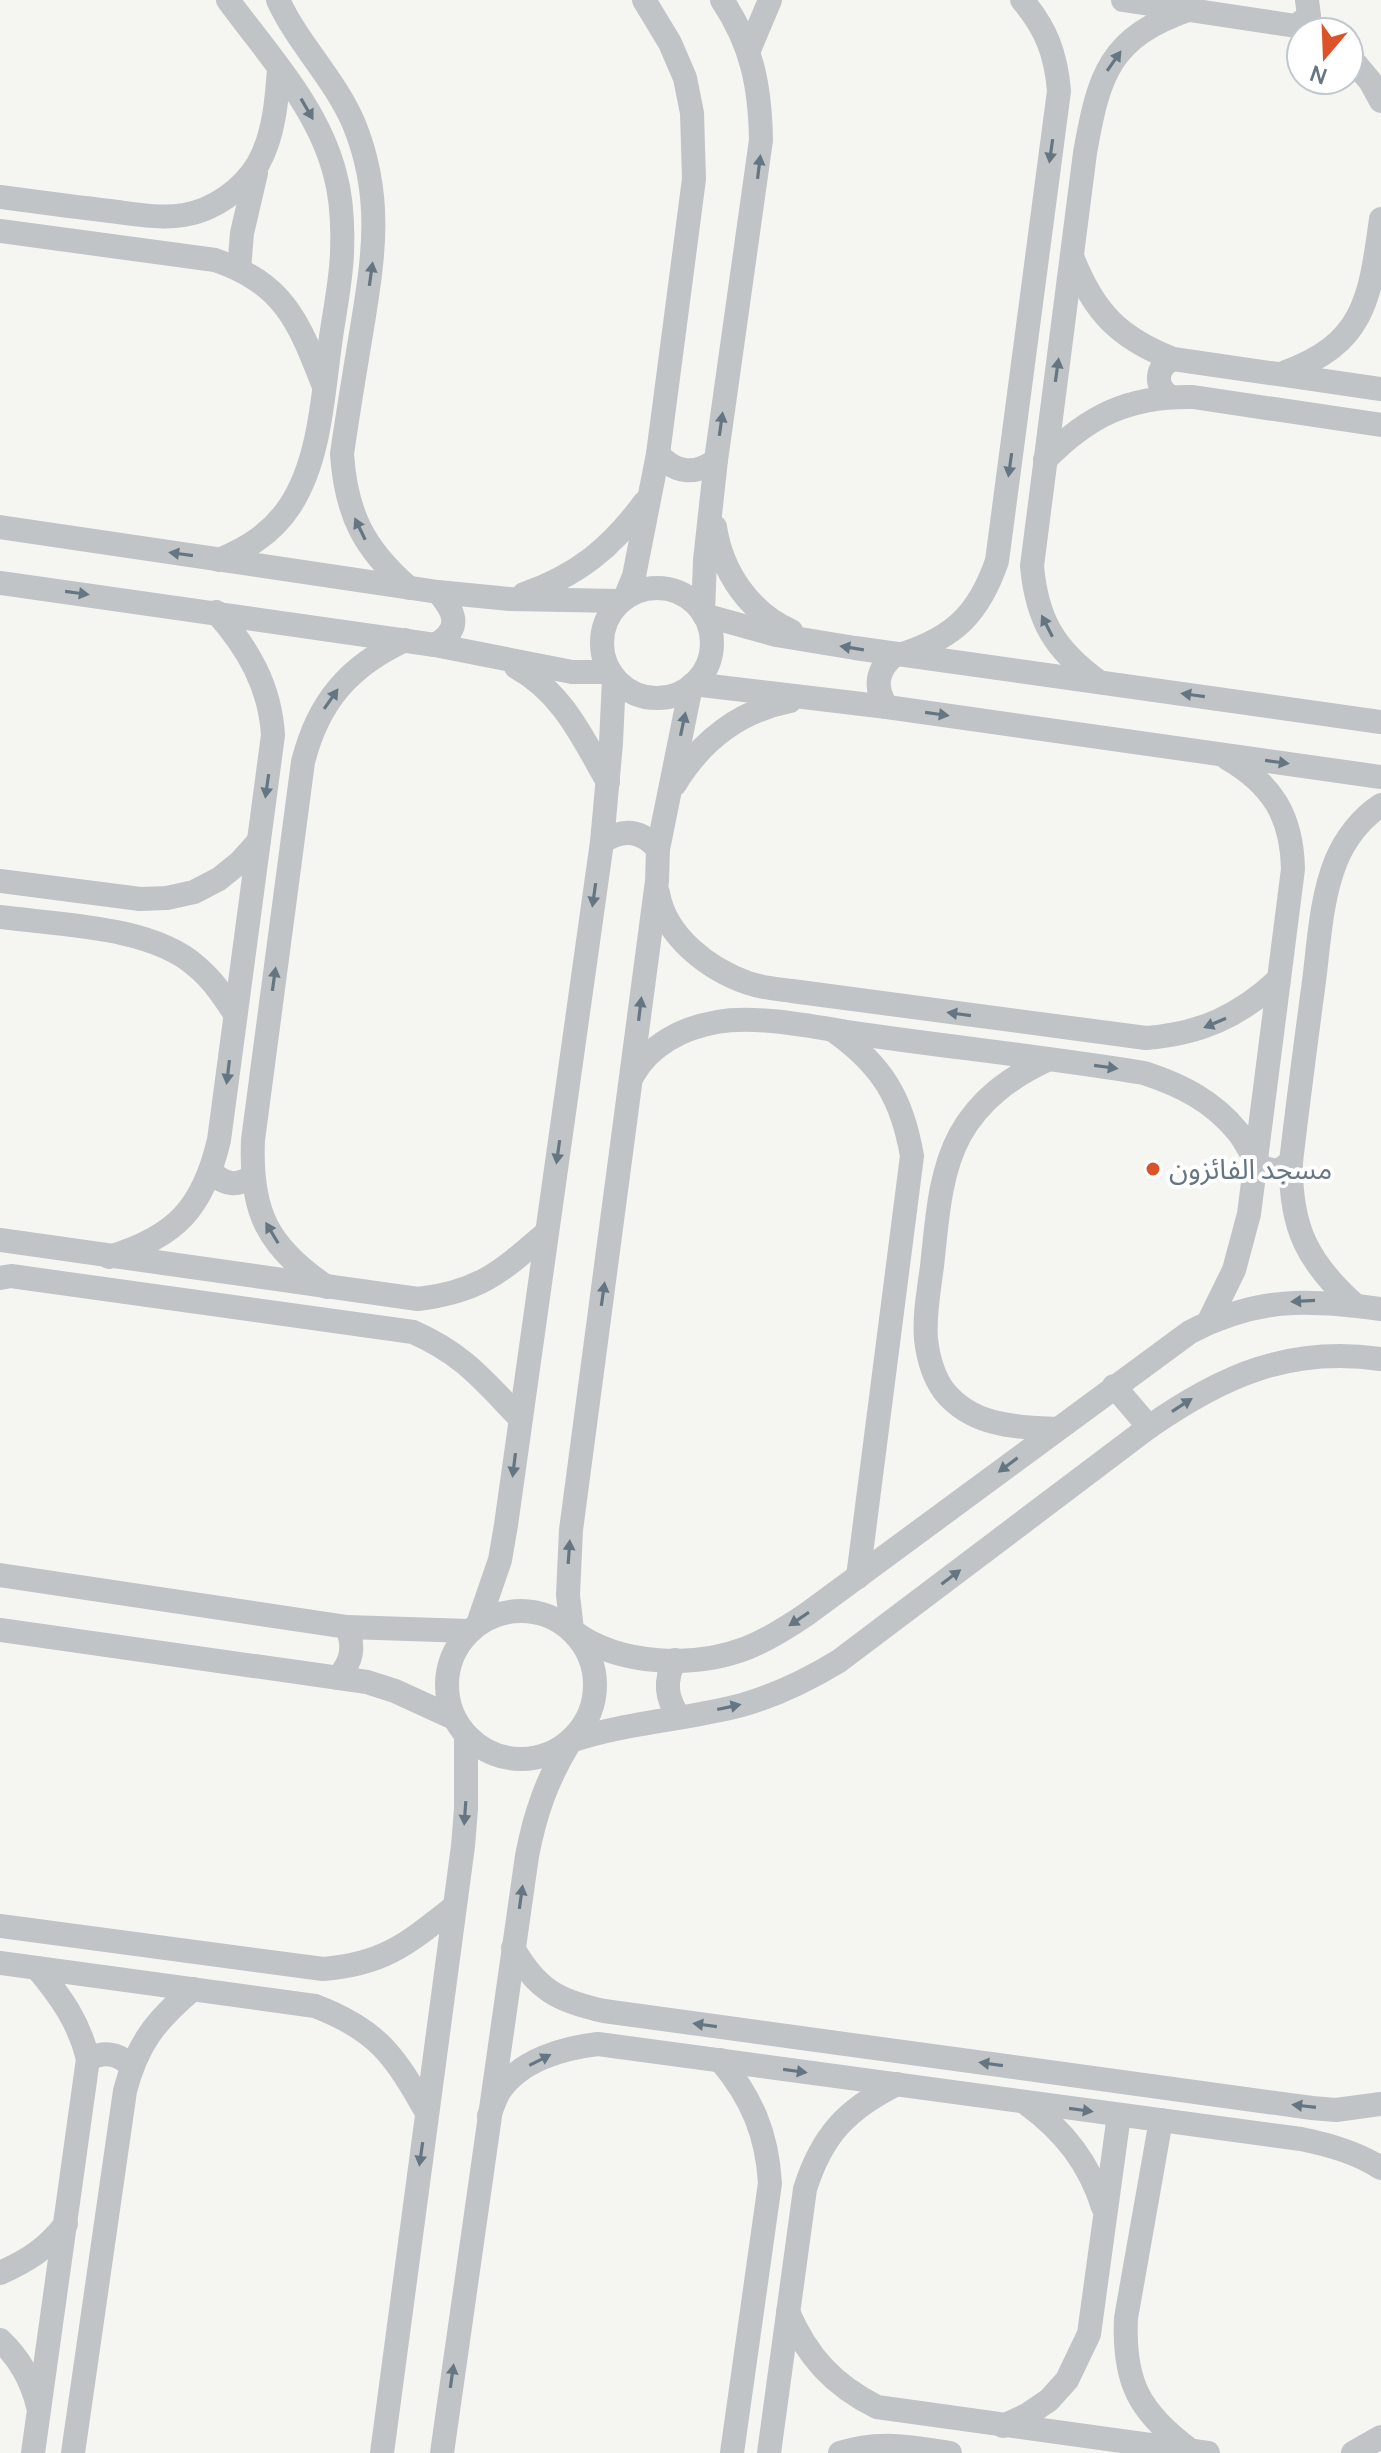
<svg xmlns="http://www.w3.org/2000/svg" width="1381" height="2453" viewBox="0 0 1381 2453" font-family="Manrope,'Noto Sans Arabic',sans-serif">
<style>
.lines{fill:none;stroke-linecap:round;stroke-linejoin:round}
.minor{stroke:#c0c4c7;stroke-width:24}
.oneway{fill:#657582}
.poi-dot{fill:#dd5329;stroke:#fff;stroke-width:3}
.labels{text-anchor:middle;stroke-width:8;stroke-linejoin:round;paint-order:stroke}
.poi-label{font-size:28px;fill:#657582;stroke:#fff;text-anchor:start}
</style>
<rect width="100%" height="100%" fill="#f5f5f2"/>
<g class="lines">
<g class="minor">
<path d="M 278,0 C 298,44 335,79 354,124 C 383,195 374,255 362,328 C 355,370 348,412 342,454 C 346,514 364,549 409,588"/>
<polyline points="1123,0 1296,26 1312,32"/>
<polyline points="1296,26 1309,16 1307,0"/>
<polyline points="749,50 770,0"/>
<polyline points="1349,56 1370,81 1381,101"/>
<path d="M 0,197 C 37,202 74,207 110,211 C 134,214 160,219 184,215 C 214,210 242,190 258,164 C 274,136 277,99 279,68"/>
<path d="M 0,231 L 215,260 C 284,284 298,320 323,384"/>
<path d="M 1073,259 C 1094,312 1119,338 1173,359 L 1381,389"/>
<polyline points="239,269 242,233 256,173"/>
<path d="M 1283,373 C 1366,344 1370,297 1381,219"/>
<path d="M 1169,396 C 1154,385 1156,367 1173,359"/>
<path d="M 658,454 C 675,473 695,476 716,460"/>
<path d="M 1045,460 C 1089,415 1129,396 1193,397 L 1381,425"/>
<polyline points="0,527 438,592 510,599 620,601"/>
<path d="M 715,527 C 722,572 749,612 791,631"/>
<path d="M 219,560 C 248,548 272,533 290,506 C 321,459 323,391 331,337 C 335,309 341,281 342,253 C 343,227 342,199 335,174 C 318,107 268,55 228,0"/>
<polyline points="0,583 435,645 572,672 610,672"/>
<circle cx="657" cy="643" r="55"/>
<path d="M 524,594 C 578,575 611,548 645,502"/>
<polyline points="625,598 634,576 658,454 694,179 692,113 685,78 670,43 644,0"/>
<path d="M 703,613 L 705,560 L 716,460 L 761,140 C 760,86 752,45 722,0"/>
<polyline points="704,615 776,635 855,648 1381,722"/>
<path d="M 435,645 C 462,629 456,613 438,592"/>
<path d="M 903,654 C 955,637 979,613 997,561 L 1059,91 C 1056,54 1046,28 1022,0"/>
<path d="M 516,667 C 563,693 582,737 608,782"/>
<path d="M 1099,682 C 1055,650 1037,621 1032,566 L 1085,153 C 1099,74 1109,37 1191,9"/>
<polyline points="693,684 887,707 1381,777"/>
<path d="M 887,707 C 873,687 877,668 896,654"/>
<path d="M 675,784 C 701,741 740,711 790,701"/>
<path d="M 602,842 C 623,828 641,830 658,849"/>
<polyline points="0,881 140,899 167,898 194,892 219,879 240,862 259,841"/>
<path d="M 658,893 C 665,936 708,969 748,983 C 762,988 777,989 792,991 L 1146,1038 C 1200,1034 1240,1016 1279,979"/>
<path d="M 0,917 C 59,925 151,926 196,966 C 213,980 224,997 235,1014"/>
<path d="M 834,1031 C 882,1065 902,1098 912,1156 L 858,1577"/>
<path d="M 1047,1060 C 1011,1077 980,1099 960,1135 C 939,1174 937,1222 932,1266 C 929,1290 924,1315 926,1339 C 928,1357 933,1376 944,1391 C 972,1426 1014,1427 1056,1429"/>
<path d="M 633,1075 C 650,1045 682,1028 717,1022 C 759,1014 824,1029 867,1035 C 959,1048 1052,1058 1144,1073 C 1181,1085 1213,1101 1238,1132 C 1247,1143 1252,1158 1263,1168 L 1278,1171 L 1291,1162"/>
<path d="M 212,1172 C 224,1185 238,1187 252,1176"/>
<path d="M 0,1240 L 418,1299 C 479,1292 501,1272 546,1233"/>
<path d="M 109,1257 C 176,1237 203,1208 219,1140 L 273,735 C 270,686 248,648 216,612"/>
<path d="M 0,1278 L 11,1276 L 413,1332 C 463,1354 482,1379 520,1418"/>
<path d="M 327,1287 C 267,1247 250,1211 253,1140 L 303,762 C 318,702 349,666 405,640"/>
<path d="M 1355,1305 C 1307,1262 1290,1227 1291,1162 C 1298,1102 1306,1041 1314,981 C 1319,942 1321,898 1336,861 C 1345,839 1361,818 1381,805"/>
<path d="M 1208,1323 L 1234,1270 L 1249,1214 L 1293,869 C 1292,816 1272,784 1227,758"/>
<polyline points="1114,1386 1149,1427"/>
<polyline points="0,1575 347,1627 469,1631"/>
<circle cx="521" cy="1685" r="74"/>
<polyline points="478,1624 500,1560 506,1525 602,842 611,743 614,678"/>
<polyline points="0,1630 367,1682 395,1691 454,1718"/>
<polyline points="572,1630 568,1595 571,1530 657,881 658,849 691,686"/>
<path d="M 574,1632 C 620,1666 695,1668 747,1648 C 769,1639 788,1627 807,1614 L 1190,1332 C 1258,1297 1308,1299 1381,1309"/>
<path d="M 675,1660 C 664,1681 666,1698 679,1717"/>
<path d="M 338,1678 C 352,1661 355,1648 347,1627"/>
<path d="M 571,1741 C 627,1722 686,1720 742,1705 C 777,1695 808,1680 839,1661 L 1149,1427 C 1222,1376 1289,1346 1381,1359"/>
<path d="M 0,1926 L 323,1969 C 384,1964 407,1944 454,1907"/>
<path d="M 513,1948 C 537,1990 558,2001 604,2011 L 1312,2108 L 1336,2110 L 1381,2104"/>
<path d="M 0,1963 L 315,2006 C 378,2030 395,2056 427,2113"/>
<path d="M 88,2059 C 105,2051 117,2053 131,2065"/>
<path d="M 720,2060 C 752,2098 767,2134 770,2183 L 732,2453"/>
<path d="M 1027,2104 C 1064,2131 1089,2163 1103,2207"/>
<path d="M 489,2116 C 492,2108 495,2099 499,2092 C 520,2060 563,2048 598,2044 L 1301,2139 C 1330,2145 1355,2152 1381,2168"/>
<path d="M 1161,2120 L 1126,2318 C 1123,2382 1139,2412 1190,2450"/>
<path d="M 0,2273 C 29,2260 46,2249 66,2224"/>
<path d="M 788,2312 C 807,2356 833,2385 877,2407 L 1208,2453"/>
<path d="M 0,2340 C 20,2359 31,2379 38,2406"/>
<polyline points="1003,2426 1027,2415 1049,2400 1067,2380 1089,2334 1119,2115"/>
<path d="M 33,2453 L 88,2059 C 79,2022 61,1997 37,1968"/>
<path d="M 73,2453 L 125,2091 C 137,2044 156,2020 193,1989"/>
<polyline points="382,2453 463,1846 466,1809 466,1735"/>
<path d="M 442,2453 L 527,1856 C 535,1814 547,1779 570,1742"/>
<path d="M 769,2453 L 805,2189 C 822,2135 847,2109 897,2084"/>
<path d="M 840,2453 C 880,2440 910,2447 950,2453"/>
<polyline points="1353,2453 1381,2437"/>
</g>
</g>
<defs><path id="oneway-solid" d="M-6-.8H1V-3.2L6.5 0L1 3.2V.8H-6Z" transform="scale(2)"/></defs>
<g class="oneway">
<use href="#oneway-solid" transform="translate(1114 61) rotate(-55)"/>
<use href="#oneway-solid" transform="translate(307 109) rotate(60)"/>
<use href="#oneway-solid" transform="translate(1051 151) rotate(98)"/>
<use href="#oneway-solid" transform="translate(759 167) rotate(-83)"/>
<use href="#oneway-solid" transform="translate(371 274) rotate(-82)"/>
<use href="#oneway-solid" transform="translate(1057 370) rotate(-82)"/>
<use href="#oneway-solid" transform="translate(721 424) rotate(-82)"/>
<use href="#oneway-solid" transform="translate(1010 465) rotate(98)"/>
<use href="#oneway-solid" transform="translate(360 529) rotate(-116)"/>
<use href="#oneway-solid" transform="translate(181 554) rotate(-172)"/>
<use href="#oneway-solid" transform="translate(77 593) rotate(8)"/>
<use href="#oneway-solid" transform="translate(1047 626) rotate(-117)"/>
<use href="#oneway-solid" transform="translate(852 648) rotate(-171)"/>
<use href="#oneway-solid" transform="translate(1193 695) rotate(-172)"/>
<use href="#oneway-solid" transform="translate(331 699) rotate(-55)"/>
<use href="#oneway-solid" transform="translate(937 714) rotate(8)"/>
<use href="#oneway-solid" transform="translate(683 724) rotate(-78)"/>
<use href="#oneway-solid" transform="translate(1277 762) rotate(8)"/>
<use href="#oneway-solid" transform="translate(267 786) rotate(98)"/>
<use href="#oneway-solid" transform="translate(594 895) rotate(98)"/>
<use href="#oneway-solid" transform="translate(274 979) rotate(-82)"/>
<use href="#oneway-solid" transform="translate(640 1009) rotate(-83)"/>
<use href="#oneway-solid" transform="translate(959 1014) rotate(-172)"/>
<use href="#oneway-solid" transform="translate(1215 1023) rotate(157)"/>
<use href="#oneway-solid" transform="translate(1106 1067) rotate(8)"/>
<use href="#oneway-solid" transform="translate(228 1072) rotate(97)"/>
<use href="#oneway-solid" transform="translate(558 1152) rotate(98)"/>
<use href="#oneway-solid" transform="translate(272 1233) rotate(-121)"/>
<use href="#oneway-solid" transform="translate(603 1294) rotate(-82)"/>
<use href="#oneway-solid" transform="translate(1303 1301) rotate(177)"/>
<use href="#oneway-solid" transform="translate(1182 1405) rotate(-33)"/>
<use href="#oneway-solid" transform="translate(514 1465) rotate(97)"/>
<use href="#oneway-solid" transform="translate(1008 1465) rotate(143)"/>
<use href="#oneway-solid" transform="translate(569 1552) rotate(-86)"/>
<use href="#oneway-solid" transform="translate(951 1577) rotate(-37)"/>
<use href="#oneway-solid" transform="translate(799 1619) rotate(146)"/>
<use href="#oneway-solid" transform="translate(729 1707) rotate(-12)"/>
<use href="#oneway-solid" transform="translate(465 1813) rotate(94)"/>
<use href="#oneway-solid" transform="translate(521 1897) rotate(-82)"/>
<use href="#oneway-solid" transform="translate(705 2025) rotate(-172)"/>
<use href="#oneway-solid" transform="translate(540 2060) rotate(-27)"/>
<use href="#oneway-solid" transform="translate(991 2064) rotate(-172)"/>
<use href="#oneway-solid" transform="translate(795 2071) rotate(8)"/>
<use href="#oneway-solid" transform="translate(1304 2106) rotate(-173)"/>
<use href="#oneway-solid" transform="translate(1081 2110) rotate(8)"/>
<use href="#oneway-solid" transform="translate(421 2154) rotate(98)"/>
<use href="#oneway-solid" transform="translate(452 2376) rotate(-82)"/>
</g>
<circle class="poi-dot" cx="1153" cy="1169" r="8"/>
<g class="labels">
<g class="poi-label">
<text x="1169" y="1179">مسجد الفائزون</text>
</g>
</g>
<g transform="translate(1325 56) rotate(199)"><circle r="38" fill="#ffffff" stroke="#c1c8cd" stroke-width="2"/>
<path d="M0-6L14 30L0 20L-14 30Z" fill="#dd5329"/>
<text y="-12" font-size="22" font-weight="bold" text-anchor="middle" fill="#657582">N</text>
</g>
</svg>
